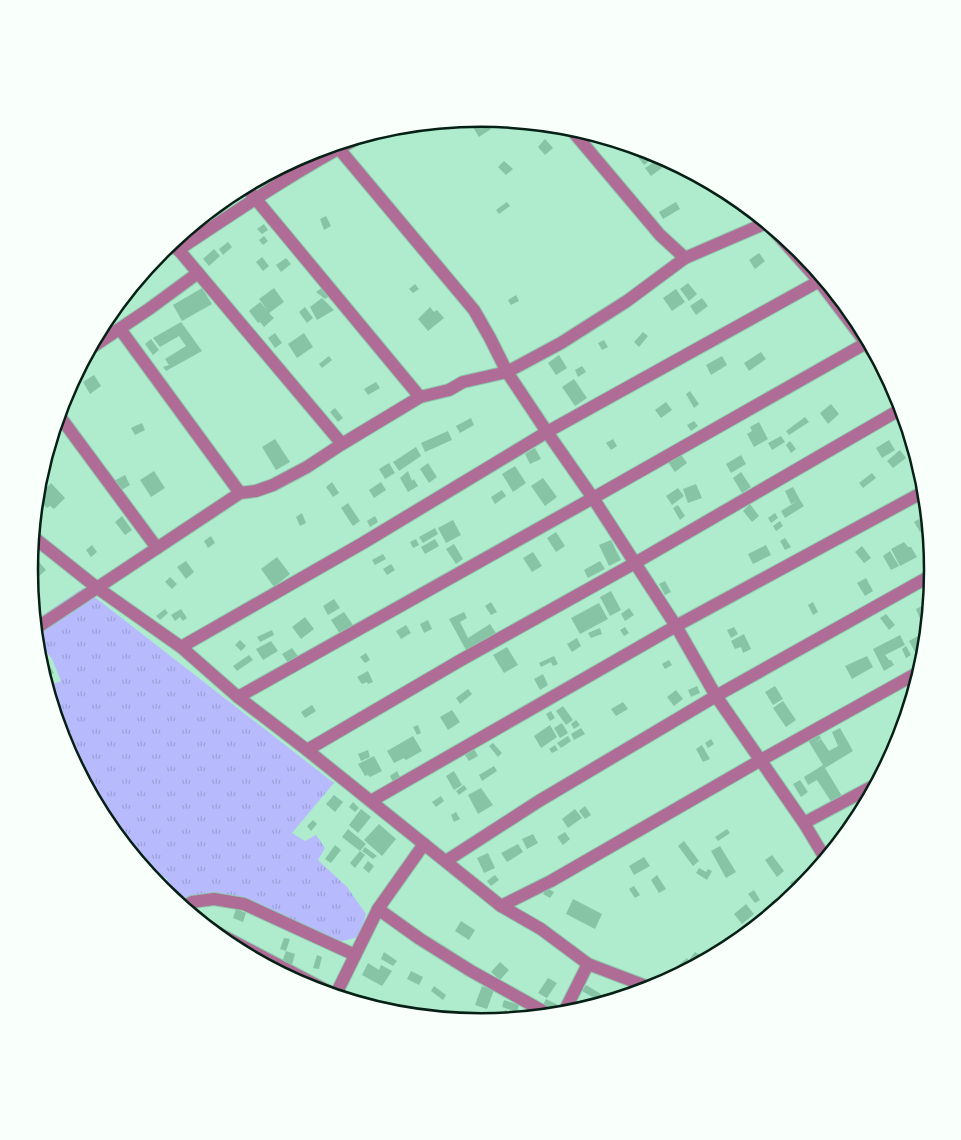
<svg xmlns="http://www.w3.org/2000/svg" width="961" height="1140" viewBox="0 0 961 1140" font-family="'Playfair Display',serif">
<style>
.grass{fill:url(#grass-tufts)}
.building{fill:#87c4a6}
.lines{fill:none;stroke-linecap:round;stroke-linejoin:round}
.minor-casing{stroke:#90c7ac;stroke-width:14}
.minor{stroke:#ae6c96;stroke-width:12}
.rim{fill:none;stroke:#072015;stroke-width:2.5}
</style>
<defs>
<pattern id="grass-tufts" width="24" height="20" patternUnits="userSpaceOnUse" patternTransform="scale(1.25)"><rect width="24" height="20" fill="#b7bbfe"/><path d="M3 7l-1-3M5 7V3M7 7l1-3M15 17l-1-3M17 17v-4M19 17l1-3" fill="none" stroke="#9ca0d9"/></pattern>
</defs>
<rect width="100%" height="100%" fill="#aeeccd"/>
<polygon class="grass" points="83,588 334,783 292,833 305,841 316,835 325,848 318,860 347,887 366,914 359,937 338,942 237,896 190,898 167,894 165,893 167,879 130,852 105,821 63,743 46,686 61,681 52,659 36,639 34,621"/>
<g class="building">
<polygon points="478,119 484,119 491,129 479,137 471,124"/>
<polygon points="545,139 553,148 545,155 538,147"/>
<polygon points="639,148 651,152 655,157 644,165 634,152"/>
<polygon points="657,160 662,168 651,176 645,168"/>
<polygon points="504,161 513,169 506,175 498,167"/>
<polygon points="291,162 292,164 277,174 275,170"/>
<polygon points="270,173 273,178 259,187 255,181"/>
<polygon points="507,202 510,206 499,214 496,210"/>
<polygon points="676,202 680,209 663,219 659,212"/>
<polygon points="326,216 331,226 324,230 320,219"/>
<polygon points="264,224 268,230 262,234 257,229"/>
<polygon points="264,236 268,241 263,245 259,240"/>
<polygon points="228,242 232,247 223,255 219,249"/>
<polygon points="214,249 220,256 209,266 203,259"/>
<polygon points="759,253 765,261 755,269 749,260"/>
<polygon points="262,257 269,266 263,271 256,262"/>
<polygon points="286,258 291,264 281,272 276,265"/>
<polygon points="688,283 697,294 689,301 680,289"/>
<polygon points="415,284 419,289 413,293 409,289"/>
<polygon points="326,285 333,294 325,299 316,292"/>
<polygon points="202,288 212,304 182,321 173,305"/>
<polygon points="274,288 284,302 269,313 274,318 264,327 260,322 258,323 249,311 260,302 268,311 259,299"/>
<polygon points="676,289 685,302 672,311 663,298"/>
<polygon points="516,295 519,301 511,305 508,300"/>
<polygon points="322,298 334,310 317,320 310,307"/>
<polygon points="702,298 708,306 696,315 690,306"/>
<polygon points="305,307 313,318 307,323 299,312"/>
<polygon points="430,307 434,312 437,310 444,318 428,331 418,319"/>
<polygon points="181,322 202,351 166,371 163,367 169,365 165,359 186,346 179,336 160,347 153,338"/>
<polygon points="643,332 648,336 639,347 634,342"/>
<polygon points="275,333 282,343 275,348 268,338"/>
<polygon points="304,333 313,347 297,358 288,344"/>
<polygon points="151,339 159,350 153,355 145,344"/>
<polygon points="604,340 608,347 602,350 598,343"/>
<polygon points="761,352 766,359 749,371 744,363"/>
<polygon points="559,355 567,368 556,375 548,363"/>
<polygon points="329,356 332,360 322,368 319,364"/>
<polygon points="722,356 727,365 711,375 706,365"/>
<polygon points="582,366 586,372 578,377 575,370"/>
<polygon points="94,375 101,386 90,394 83,382"/>
<polygon points="574,379 587,398 575,406 562,387"/>
<polygon points="376,382 380,388 368,395 364,389"/>
<polygon points="690,391 699,404 694,408 686,394"/>
<polygon points="666,402 672,410 661,418 655,410"/>
<polygon points="831,404 839,414 828,424 820,413"/>
<polygon points="335,408 343,418 338,422 330,412"/>
<polygon points="805,417 809,422 789,435 786,431"/>
<polygon points="471,418 474,425 460,433 456,426"/>
<polygon points="694,421 698,426 691,431 687,425"/>
<polygon points="759,422 768,439 754,447 747,434 752,431 750,427"/>
<polygon points="142,423 145,430 135,435 131,428"/>
<polygon points="448,431 452,440 425,452 421,443"/>
<polygon points="781,436 785,442 772,450 768,443"/>
<polygon points="275,439 290,462 276,470 262,447"/>
<polygon points="613,439 617,446 611,450 606,443"/>
<polygon points="889,440 895,450 882,458 876,448"/>
<polygon points="790,441 796,449 791,453 786,445"/>
<polygon points="416,447 421,456 399,471 393,462"/>
<polygon points="535,448 541,459 530,464 525,454"/>
<polygon points="900,450 906,458 893,468 887,461"/>
<polygon points="679,452 687,463 675,472 667,461"/>
<polygon points="741,455 746,464 731,473 726,464"/>
<polygon points="389,463 395,473 385,479 379,469"/>
<polygon points="428,463 437,477 429,483 420,469"/>
<polygon points="515,466 526,483 513,492 502,474"/>
<polygon points="154,471 165,488 151,497 140,480"/>
<polygon points="408,471 412,481 414,479 418,486 408,492 400,478"/>
<polygon points="741,472 751,487 742,493 733,478"/>
<polygon points="872,473 876,478 863,488 859,483"/>
<polygon points="125,475 130,485 118,492 112,482"/>
<polygon points="543,478 557,497 545,506 531,486"/>
<polygon points="332,482 339,493 333,497 326,487"/>
<polygon points="381,482 386,490 374,498 369,490"/>
<polygon points="51,483 65,498 54,509 50,506 47,508 37,498"/>
<polygon points="696,484 702,498 688,503 683,489"/>
<polygon points="793,487 800,500 791,504 785,491"/>
<polygon points="678,488 684,496 672,505 666,496"/>
<polygon points="502,490 506,496 495,504 491,497"/>
<polygon points="799,500 800,500 804,506 785,518 781,511"/>
<polygon points="348,503 360,521 353,526 341,508"/>
<polygon points="750,504 759,516 752,522 743,511"/>
<polygon points="678,505 685,516 680,520 673,508"/>
<polygon points="302,513 306,523 300,526 296,517"/>
<polygon points="775,513 778,518 771,523 768,518"/>
<polygon points="122,516 132,530 125,535 115,522"/>
<polygon points="375,516 378,522 370,527 367,521"/>
<polygon points="919,519 924,529 920,532 914,522"/>
<polygon points="453,520 461,535 446,543 438,528"/>
<polygon points="780,521 783,526 776,531 773,526"/>
<polygon points="435,528 438,534 423,543 419,537"/>
<polygon points="556,532 565,546 556,552 547,538"/>
<polygon points="211,536 215,543 208,548 204,541"/>
<polygon points="785,538 791,547 785,550 780,541"/>
<polygon points="416,539 419,545 413,548 410,542"/>
<polygon points="435,539 439,546 425,554 421,547"/>
<polygon points="611,540 621,560 609,566 599,545"/>
<polygon points="904,542 908,547 911,547 917,557 900,566 891,549"/>
<polygon points="454,544 463,559 456,564 446,549"/>
<polygon points="92,545 97,552 91,557 86,550"/>
<polygon points="766,545 771,555 753,564 748,554"/>
<polygon points="862,546 871,558 864,563 855,552"/>
<polygon points="890,551 899,566 891,570 883,556"/>
<polygon points="533,552 542,566 532,572 523,558"/>
<polygon points="383,554 386,559 375,565 372,560"/>
<polygon points="277,557 290,574 274,587 261,569"/>
<polygon points="186,561 194,572 186,579 177,567"/>
<polygon points="600,561 605,569 588,578 584,570"/>
<polygon points="39,562 46,570 36,579 29,571"/>
<polygon points="391,564 395,570 387,575 383,569"/>
<polygon points="170,577 177,584 172,589 165,582"/>
<polygon points="866,578 873,591 865,596 857,583"/>
<polygon points="665,581 671,592 665,595 659,584"/>
<polygon points="611,591 621,610 610,616 600,597"/>
<polygon points="334,599 340,608 328,615 323,606"/>
<polygon points="491,602 497,612 491,615 485,606"/>
<polygon points="813,602 818,612 813,615 808,605"/>
<polygon points="599,603 608,619 580,634 571,618"/>
<polygon points="922,606 926,616 920,619 916,609"/>
<polygon points="629,608 634,615 625,621 621,614"/>
<polygon points="165,609 168,613 160,620 156,616"/>
<polygon points="181,609 187,618 183,621 180,617 175,621 171,615"/>
<polygon points="344,612 355,628 342,637 331,620"/>
<polygon points="464,612 467,618 460,622 468,638 490,624 496,633 466,650 449,619"/>
<polygon points="886,614 895,625 889,630 880,618"/>
<polygon points="305,617 314,629 301,639 292,627"/>
<polygon points="428,620 432,629 424,633 420,624"/>
<polygon points="406,625 411,633 401,639 396,631"/>
<polygon points="625,627 629,633 624,636 620,630"/>
<polygon points="734,627 738,634 731,638 727,630"/>
<polygon points="600,628 602,634 591,638 588,633"/>
<polygon points="272,630 274,635 260,642 257,637"/>
<polygon points="744,634 751,649 743,653 741,647 735,649 731,641"/>
<polygon points="922,634 925,639 924,657 919,659 909,641"/>
<polygon points="900,635 905,645 885,655 889,660 891,660 894,665 884,671 873,649"/>
<polygon points="577,638 581,646 572,652 567,644"/>
<polygon points="240,640 246,646 241,651 235,645"/>
<polygon points="271,641 278,651 263,660 256,649"/>
<polygon points="906,646 911,655 906,658 902,649"/>
<polygon points="507,647 518,665 504,673 493,655"/>
<polygon points="292,648 300,659 290,666 282,654"/>
<polygon points="366,653 370,660 365,663 360,657"/>
<polygon points="249,655 253,660 237,671 233,666"/>
<polygon points="554,656 558,664 553,666 551,662 541,667 539,663"/>
<polygon points="867,656 873,667 852,679 845,666"/>
<polygon points="669,660 672,665 665,669 662,664"/>
<polygon points="48,663 54,673 44,679 40,668"/>
<polygon points="368,671 373,682 368,684 367,682 362,684 357,677"/>
<polygon points="543,674 548,685 540,690 534,679"/>
<polygon points="697,686 700,693 691,697 688,690"/>
<polygon points="775,686 783,699 773,705 765,692"/>
<polygon points="468,689 472,694 460,704 456,698"/>
<polygon points="676,690 683,699 674,706 667,697"/>
<polygon points="783,701 796,720 786,727 773,708"/>
<polygon points="623,702 628,709 616,716 611,709"/>
<polygon points="312,705 316,711 305,718 301,712"/>
<polygon points="563,706 573,720 566,725 556,711"/>
<polygon points="452,710 460,722 448,730 440,717"/>
<polygon points="551,711 555,718 550,721 546,714"/>
<polygon points="576,720 580,725 574,729 571,724"/>
<polygon points="562,723 568,733 560,738 554,728"/>
<polygon points="418,725 421,733 417,735 413,727"/>
<polygon points="550,725 557,737 541,748 534,736"/>
<polygon points="581,728 585,734 574,740 571,734"/>
<polygon points="840,728 853,751 825,768 842,796 832,803 817,780 808,785 804,777 823,765 806,737 816,730 821,738 815,743 821,739 829,751 838,746 832,732"/>
<polygon points="413,736 422,751 406,760 404,758 394,763 387,751"/>
<polygon points="568,736 571,741 561,748 557,743"/>
<polygon points="900,736 898,743 894,750 889,743"/>
<polygon points="711,739 714,744 708,748 705,743"/>
<polygon points="493,743 502,753 498,757 489,746"/>
<polygon points="555,745 558,750 552,753 549,749"/>
<polygon points="702,745 710,759 703,762 696,749"/>
<polygon points="474,749 478,756 469,761 465,755"/>
<polygon points="368,750 370,757 361,761 358,754"/>
<polygon points="374,756 382,771 370,777 368,775 365,776 358,764"/>
<polygon points="494,766 497,771 482,781 479,775"/>
<polygon points="397,771 400,777 393,782 390,776"/>
<polygon points="454,771 462,785 454,790 446,776"/>
<polygon points="800,780 808,792 801,797 793,784"/>
<polygon points="464,785 467,789 459,795 456,791"/>
<polygon points="481,788 493,805 478,814 468,795"/>
<polygon points="334,795 343,802 335,812 326,804"/>
<polygon points="441,796 444,801 436,807 432,802"/>
<polygon points="353,802 359,808 355,812 349,807"/>
<polygon points="585,806 591,815 585,819 579,811"/>
<polygon points="361,809 371,817 358,833 349,825"/>
<polygon points="575,809 582,818 568,828 562,819"/>
<polygon points="456,812 460,819 454,822 451,815"/>
<polygon points="313,820 317,824 311,831 307,826"/>
<polygon points="379,824 396,839 382,856 364,840"/>
<polygon points="348,829 366,844 360,851 365,855 355,868 350,863 360,851 342,837"/>
<polygon points="727,829 730,833 718,841 715,837"/>
<polygon points="565,832 570,839 563,845 557,837"/>
<polygon points="533,834 538,843 527,849 522,839"/>
<polygon points="684,841 699,861 693,866 678,846"/>
<polygon points="518,844 523,852 507,862 501,853"/>
<polygon points="335,845 341,850 331,863 325,859"/>
<polygon points="720,846 736,872 726,878 711,851"/>
<polygon points="365,847 377,856 373,859 362,851"/>
<polygon points="488,853 495,868 484,873 477,858"/>
<polygon points="772,855 784,871 777,877 765,860"/>
<polygon points="644,857 650,866 634,875 629,866"/>
<polygon points="368,861 374,866 369,873 363,868"/>
<polygon points="699,868 706,872 708,869 712,871 707,880 696,873"/>
<polygon points="803,874 807,880 795,890 790,883"/>
<polygon points="495,875 499,880 491,886 487,881"/>
<polygon points="657,875 666,889 659,893 651,880"/>
<polygon points="634,886 640,895 635,898 629,889"/>
<polygon points="547,888 554,892 550,898 543,894"/>
<polygon points="754,890 760,900 755,903 748,894"/>
<polygon points="784,895 787,900 775,910 771,902"/>
<polygon points="573,899 602,914 595,929 566,914"/>
<polygon points="746,904 754,914 742,924 734,914"/>
<polygon points="770,907 773,912 764,919 760,913"/>
<polygon points="236,909 246,913 243,922 233,918"/>
<polygon points="461,921 475,930 469,940 455,931"/>
<polygon points="284,938 290,939 286,951 280,949"/>
<polygon points="286,951 295,954 292,965 282,962"/>
<polygon points="384,952 397,961 393,966 381,959"/>
<polygon points="695,952 706,959 696,965 689,960"/>
<polygon points="317,955 322,957 319,969 313,968"/>
<polygon points="687,958 693,966 678,974 674,969"/>
<polygon points="500,962 509,970 500,980 491,972"/>
<polygon points="368,963 379,970 381,965 392,971 382,986 362,975"/>
<polygon points="411,971 423,977 419,985 407,979"/>
<polygon points="548,978 557,983 547,998 538,993"/>
<polygon points="586,985 601,994 598,1000 582,991"/>
<polygon points="434,986 446,995 443,1000 431,991"/>
<polygon points="482,986 494,990 487,1009 475,1005"/>
<polygon points="546,999 558,1005 554,1013 542,1007"/>
<polygon points="504,1000 519,1005 517,1012 502,1007"/>
<polygon points="505,1010 523,1015 522,1018 502,1020"/>
</g>
<g class="lines">
<defs>
<g id="minor">
<polyline points="569,127 660,235 685,258"/>
<polyline points="335,144 474,310 490,338 507,372 547,432 593,498 635,563 676,626 716,696 804,823 825,858"/>
<polyline points="245,186 420,397"/>
<polyline points="769,225 819,281 878,359"/>
<polyline points="172,242 342,444"/>
<path d="M 178,250 C 238,210 297,170 360,137"/>
<polyline points="120,329 240,493"/>
<polyline points="88,350 149,309 198,273"/>
<polyline points="58,414 157,548"/>
<polyline points="32,536 96,587 181,647 238,697 307,750 501,906 541,929 588,964 651,988"/>
<polyline points="35,629 240,493 256,491 273,485 307,467 342,444 420,397 449,390 463,382 507,372 561,343 627,301 685,258 766,223"/>
<polyline points="181,647 363,543 547,432 823,279"/>
<polyline points="238,697 593,498 868,342"/>
<polyline points="307,750 461,660 635,563 901,409"/>
<polyline points="371,801 676,626 925,491"/>
<polyline points="804,823 875,785"/>
<polyline points="446,861 539,801 716,696 932,575"/>
<polyline points="501,906 551,881 761,760 919,672"/>
<polyline points="182,907 192,902 214,899 244,904 355,955"/>
<polyline points="378,909 420,939 471,971 550,1015"/>
<polyline points="208,928 337,996"/>
<polyline points="335,996 378,909 424,844"/>
<polyline points="563,1014 588,964"/>
</g>
</defs>
<use href="#minor" class="minor-casing"/>
<use href="#minor" class="minor"/>
</g>
<path d="M0 0H961V1140H0ZM38 570a443 443 0 1 1 886 0a443 443 0 1 1-886 0Z" fill="#f9fffb" fill-rule="evenodd"/>
<path class="rim" d="M38 570a443 443 0 1 1 886 0a443 443 0 1 1-886 0Z"/>
</svg>
